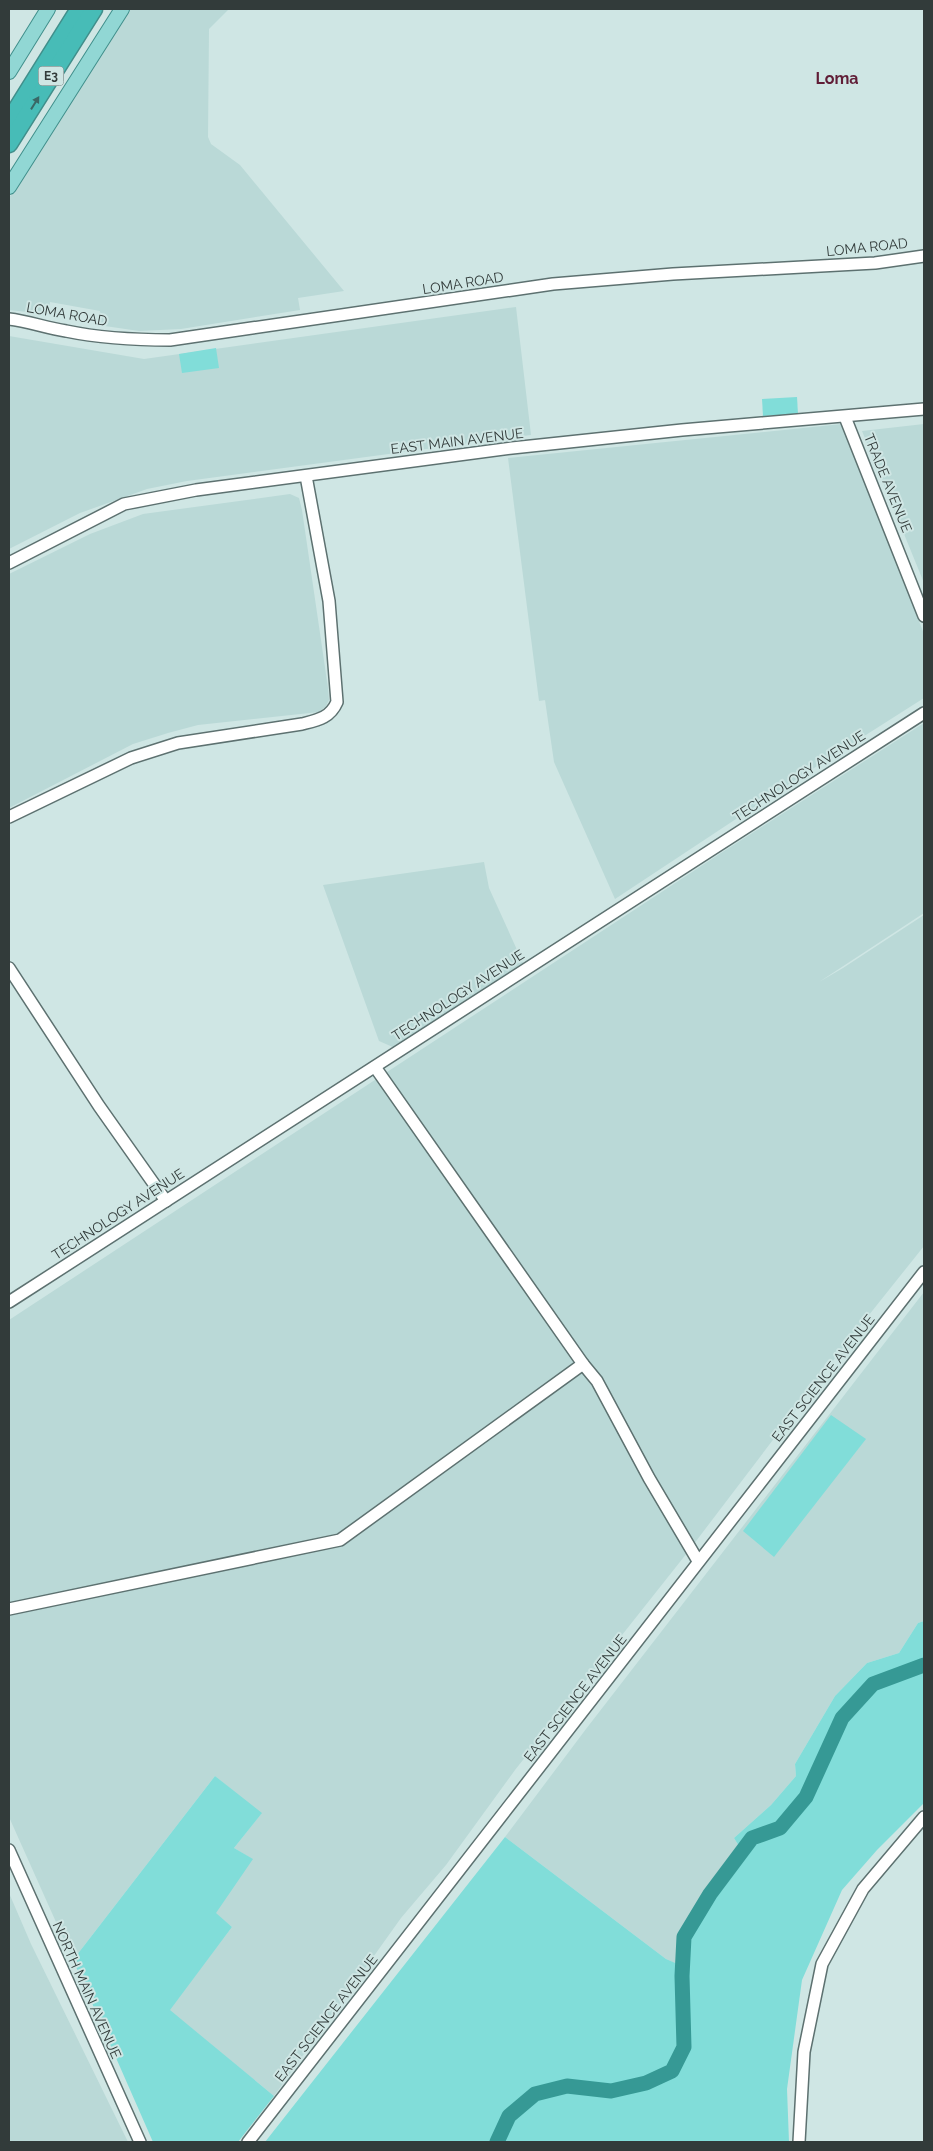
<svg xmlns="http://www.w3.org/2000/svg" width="933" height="2151" viewBox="0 0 933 2151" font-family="Raleway,sans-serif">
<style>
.built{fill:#bad9d7}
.green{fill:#81ddd9}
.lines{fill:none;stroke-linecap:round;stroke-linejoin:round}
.river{stroke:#369995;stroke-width:15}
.minor-casing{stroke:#5d7170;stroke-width:14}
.major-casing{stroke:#408f8b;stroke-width:16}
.highway-casing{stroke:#408f8b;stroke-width:19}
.minor{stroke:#fff;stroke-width:11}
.major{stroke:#91d7d4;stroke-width:14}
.highway{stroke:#47bcb7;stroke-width:16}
.oneway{fill:#396866}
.labels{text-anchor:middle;stroke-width:4;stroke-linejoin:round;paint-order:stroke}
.shield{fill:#cfe6e4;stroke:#616e6d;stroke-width:1}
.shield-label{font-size:12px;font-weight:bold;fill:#323b3a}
.street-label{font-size:14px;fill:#323b3a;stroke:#cfe6e4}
.quarter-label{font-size:16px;font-weight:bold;fill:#601d36;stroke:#cfe6e4}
</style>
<rect width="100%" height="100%" fill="#cfe6e4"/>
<g class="built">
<polygon points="129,9 229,9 209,29 208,137 211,144 240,165 344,291 298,298 300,310 181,329 139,331 98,325 100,311 50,302 48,314 9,310 9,198"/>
<polygon points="516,307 531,435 187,481 147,489 80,513 9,549 9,336 144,359"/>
<polygon points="842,424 924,634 924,698 792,782 615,899 554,762 545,700 642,685 539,701 508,458"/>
<polygon points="924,424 924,583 862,431"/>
<polygon points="290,494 299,498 302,510 328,688 329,700 326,706 319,712 198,725 168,733 133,744 9,808 9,574 90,534 143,514"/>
<polygon points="924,723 924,913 819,982 843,968 924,915 924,1246 845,1345 687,1553 515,1770 446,1865 401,1918 274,2096 169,2010 232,1927 215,1913 252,1859 234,1848 261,1814 215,1776 73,1960 9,1817 9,1320 721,853"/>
<polygon points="484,862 489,888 523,963 395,1048 379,1041 323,885"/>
<polygon points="924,1292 924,1621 918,1623 899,1653 867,1663 835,1696 795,1764 796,1776 771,1805 734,1838 742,1851 710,1894 684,1937 682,1967 666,1959 505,1837 586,1729"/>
<polygon points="9,1893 31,1944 128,2142 9,2142"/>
</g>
<g class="green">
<polygon points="216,348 219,368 182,373 179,354"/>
<polygon points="797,397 798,414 763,416 762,399"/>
<polygon points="831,1415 866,1439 774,1557 743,1531"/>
<polygon points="924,1621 924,1803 877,1850 842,1890 802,1980 787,2089 789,2142 265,2142 505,1837 666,1959 682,1966 684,1937 710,1894 742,1851 734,1838 771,1805 796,1776 795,1764 835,1696 867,1663 899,1653 918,1623"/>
<polygon points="215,1776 262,1813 234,1848 253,1859 216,1913 232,1927 170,2010 274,2096 238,2142 153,2142 73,1960"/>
</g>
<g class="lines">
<polyline class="river" points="497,2142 509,2116 535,2094 567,2086 611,2091 646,2083 672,2071 684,2047 682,1976 684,1937 710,1894 752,1838 780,1828 806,1797 842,1718 873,1684 924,1665"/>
<defs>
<g id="minor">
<path d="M 9,319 C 28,321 46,328 66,331 C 100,338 135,340 170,340 L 553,284 L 673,274 L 875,263 L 924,256"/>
<polyline points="845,417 924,616"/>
<polyline points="9,563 124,504 196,490 512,448 682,430 924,409"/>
<path d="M 9,817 L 131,758 L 178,743 L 302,724 C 318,720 330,718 337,702 L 329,601 L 306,476"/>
<polyline points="9,968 99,1106 166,1201"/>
<polyline points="9,1302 924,713"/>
<polyline points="583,1364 597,1381 649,1478 698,1561"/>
<polyline points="9,1609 340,1540 583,1364 375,1067"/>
<polyline points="9,1850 140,2142"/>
<polyline points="248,2142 924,1272"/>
<polyline points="799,2142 804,2052 822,1964 863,1889 924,1817"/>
</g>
<g id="major">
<polyline points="9,72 48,9"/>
<polyline points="9,187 122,9"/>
</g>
<g id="highway">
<polyline points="9,121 79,9"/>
<polyline points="9,144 94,9"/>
</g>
</defs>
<use href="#minor" class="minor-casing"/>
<use href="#major" class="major-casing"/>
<use href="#highway" class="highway-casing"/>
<use href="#minor" class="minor"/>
<use href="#major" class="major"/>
<use href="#highway" class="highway"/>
</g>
<defs><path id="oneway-solid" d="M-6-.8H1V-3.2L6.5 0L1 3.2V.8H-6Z" transform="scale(1.25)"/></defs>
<use class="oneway" href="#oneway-solid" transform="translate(35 103) rotate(-58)"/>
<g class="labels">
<rect class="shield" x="38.5" y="66.5" width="25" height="19" rx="4"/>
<g class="shield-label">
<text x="51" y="80">E3</text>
</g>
<g class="street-label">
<text transform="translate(867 247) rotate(-6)" y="5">LOMA ROAD</text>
<text transform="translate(463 283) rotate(-9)" y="5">LOMA ROAD</text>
<text transform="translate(67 314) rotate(10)" y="5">LOMA ROAD</text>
<text transform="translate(457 441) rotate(-7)" y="5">EAST MAIN AVENUE</text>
<text transform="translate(888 483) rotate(68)" y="5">TRADE AVENUE</text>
<text transform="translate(799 776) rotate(-33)" y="5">TECHNOLOGY AVENUE</text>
<text transform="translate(458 995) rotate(-33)" y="5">TECHNOLOGY AVENUE</text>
<text transform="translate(118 1214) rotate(-33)" y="5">TECHNOLOGY AVENUE</text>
<text transform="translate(823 1378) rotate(-52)" y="5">EAST SCIENCE AVENUE</text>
<text transform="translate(575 1698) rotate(-52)" y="5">EAST SCIENCE AVENUE</text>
<text transform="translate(87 1990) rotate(66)" y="5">NORTH MAIN AVENUE</text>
<text transform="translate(326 2018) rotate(-52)" y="5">EAST SCIENCE AVENUE</text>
</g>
<g class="quarter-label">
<text x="837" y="84">Loma</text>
</g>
</g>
<rect width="933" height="2151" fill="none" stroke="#323b3a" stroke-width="20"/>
</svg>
